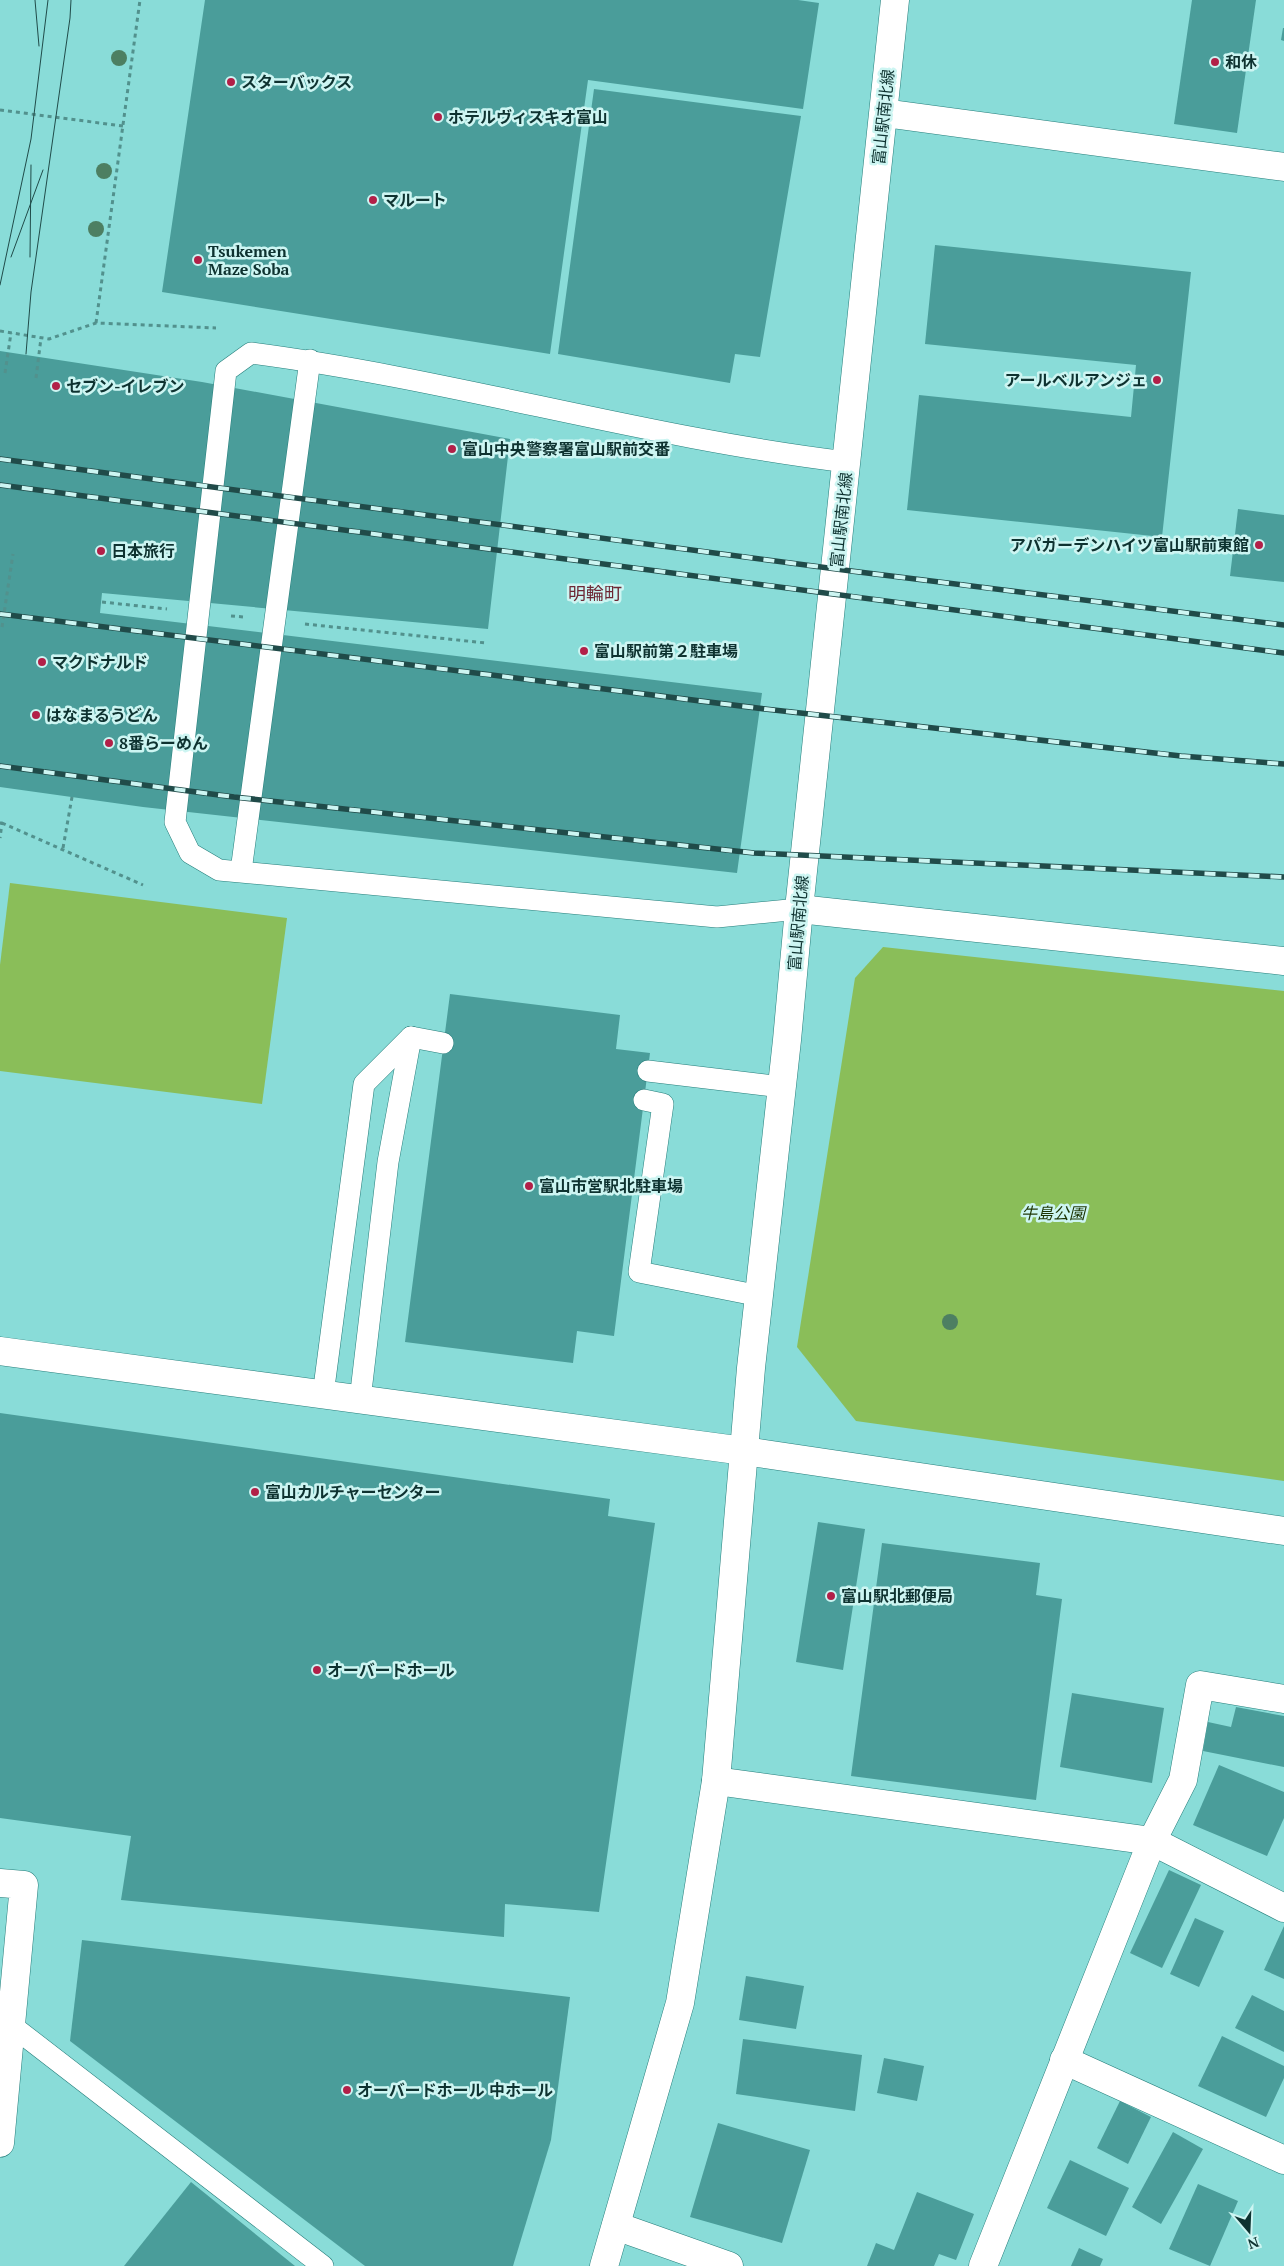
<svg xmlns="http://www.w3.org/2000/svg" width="1284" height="2266" viewBox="0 0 1284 2266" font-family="'PT Serif','Noto Sans JP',serif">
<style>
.green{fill:#8abe59}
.building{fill:#4a9d9a}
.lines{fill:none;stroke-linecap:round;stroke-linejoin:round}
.lane-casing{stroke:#257e7b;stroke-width:22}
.street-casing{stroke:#257e7b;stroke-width:29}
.secondary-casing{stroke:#257e7b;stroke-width:29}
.path{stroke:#52918d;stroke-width:3;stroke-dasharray:4 4;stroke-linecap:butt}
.lane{stroke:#fff;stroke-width:21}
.street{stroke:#fff;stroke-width:28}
.secondary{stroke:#fff;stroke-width:28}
.tram{stroke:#204b49;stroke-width:1}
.rail-casing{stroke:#204b49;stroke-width:5.5}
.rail{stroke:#cdf5f2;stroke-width:4;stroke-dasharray:11;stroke-linecap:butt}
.tree{fill:#4d7f62}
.poi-dot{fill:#b22048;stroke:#cdf5f2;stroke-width:2}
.labels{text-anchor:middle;stroke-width:5;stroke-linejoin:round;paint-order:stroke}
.poi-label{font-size:16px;font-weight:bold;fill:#0e3230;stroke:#cdf5f2;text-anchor:start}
.street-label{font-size:16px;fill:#0e3230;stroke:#cdf5f2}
.park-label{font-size:16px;font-style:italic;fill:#1c3302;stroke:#cdf5f2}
.neighbourhood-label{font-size:18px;fill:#6d2734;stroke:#cdf5f2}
</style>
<rect width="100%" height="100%" fill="#89dcd8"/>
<g class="green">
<polygon points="10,883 287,918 262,1104 0,1071 0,965"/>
<polygon points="883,947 1284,991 1284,1481 856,1421 797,1347 855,978"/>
</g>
<g class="building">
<polygon points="205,0 798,0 819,3 803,109 588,80 550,354 162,292"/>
<polygon points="1192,0 1256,0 1237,133 1174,124"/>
<polygon points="1283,28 1284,28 1284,41 1281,40"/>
<polygon points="594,89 801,116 760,357 735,354 730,383 558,354"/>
<polygon points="935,245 1191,272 1162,537 907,510 919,395 1131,417 1136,365 925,344"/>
<polygon points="0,351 202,382 510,439 488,629 102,593 100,613 762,693 737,873 143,807 0,787"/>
<polygon points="1238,509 1284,515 1284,582 1230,576"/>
<polygon points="450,994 620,1015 616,1049 650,1053 614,1336 577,1331 573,1363 405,1342"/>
<polygon points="0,1413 610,1499 608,1516 655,1523 599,1912 505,1904 504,1937 121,1900 131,1836 0,1818"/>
<polygon points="818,1522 865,1529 843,1670 796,1662"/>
<polygon points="882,1543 1040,1563 1036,1595 1062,1599 1036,1800 851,1776"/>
<polygon points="1072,1693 1164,1708 1152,1783 1060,1767"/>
<polygon points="1236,1707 1284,1716 1284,1767 1203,1751 1208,1722 1231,1727"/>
<polygon points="1219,1765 1284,1792 1284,1818 1267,1856 1193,1825"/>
<polygon points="1169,1870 1201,1885 1162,1968 1130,1953"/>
<polygon points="1195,1918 1224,1931 1199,1987 1170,1974"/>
<polygon points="1284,1926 1284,1979 1264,1970"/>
<polygon points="82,1940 570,1997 551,2140 513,2266 365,2266 70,2041"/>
<polygon points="746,1976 804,1986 796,2029 739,2020"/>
<polygon points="1252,1995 1284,2011 1284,2052 1235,2028"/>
<polygon points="1222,2036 1284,2066 1284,2078 1266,2117 1198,2086"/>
<polygon points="743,2039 862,2055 855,2111 736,2094"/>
<polygon points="884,2058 924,2066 917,2101 877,2093"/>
<polygon points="1120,2101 1151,2117 1128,2164 1097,2148"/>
<polygon points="718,2123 810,2150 782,2243 690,2217"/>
<polygon points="1173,2132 1203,2149 1161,2224 1132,2207"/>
<polygon points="1070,2160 1129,2188 1106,2236 1047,2208"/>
<polygon points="191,2182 295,2266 124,2266"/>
<polygon points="1198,2184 1238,2201 1210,2266 1169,2249"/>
<polygon points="917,2192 974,2214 956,2260 939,2254 934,2266 867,2266 876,2243 894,2250"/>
<polygon points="1079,2248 1103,2259 1100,2266 1071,2266"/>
</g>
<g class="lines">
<defs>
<g id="lane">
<polyline points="241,871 310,360"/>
<path d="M 799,909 L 717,917 L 219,870 L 190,853 L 175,822 L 226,371 L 251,353 C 451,379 646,438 847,462"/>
<polyline points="648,1071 782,1087"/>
<polyline points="644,1100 663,1104 639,1272 760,1296"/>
<polyline points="323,1395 364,1084 411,1037"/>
<polyline points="360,1400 388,1162 411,1037 443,1043"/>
<polyline points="11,2025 323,2266"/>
</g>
<g id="street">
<polyline points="884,113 1284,167"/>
<polyline points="716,1781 1152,1841 1284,1908"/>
<polyline points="0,1883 24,1885 0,2143"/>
<polyline points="1064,2060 1284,2160"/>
<polyline points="616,2226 729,2266"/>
<polyline points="983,2266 1152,1841 1183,1780 1200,1685 1284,1699"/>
</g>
<g id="secondary">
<polyline points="799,909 1284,961"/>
<polyline points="0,1351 744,1451 1284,1531"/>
<polyline points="604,2266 680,2003 716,1781 751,1368 787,1040 799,909 895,0"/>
</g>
</defs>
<use href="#lane" class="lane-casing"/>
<use href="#street" class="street-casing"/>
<use href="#secondary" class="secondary-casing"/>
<g class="path">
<polyline points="0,110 123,126"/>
<polyline points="96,323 140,0"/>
<polyline points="0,331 49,339 96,323 216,328"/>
<polyline points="5,373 11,333"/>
<polyline points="36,378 41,338"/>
<polyline points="102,602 167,609"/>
<polyline points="231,616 244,617"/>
<polyline points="305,624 486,643"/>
<polyline points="2,627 13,554"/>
<polyline points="0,823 2,823 0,838"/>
<polyline points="2,823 143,885"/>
<polyline points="63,848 72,797"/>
</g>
<use href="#lane" class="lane"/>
<use href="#street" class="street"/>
<use href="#secondary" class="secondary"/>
<g class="tram">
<polyline points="35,0 39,46"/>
<polyline points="11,257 43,170"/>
<polyline points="30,257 31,165"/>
<polyline points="0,285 31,139 48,0"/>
<polyline points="26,354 31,292 70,18 71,0"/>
</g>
<defs>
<g id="rail">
<polyline points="0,459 859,572 1284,625"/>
<polyline points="0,485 1284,653"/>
<polyline points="0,614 765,709 1181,756 1284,764"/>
<polyline points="0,766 234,797 754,853 1284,877"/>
</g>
</defs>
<use href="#rail" class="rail-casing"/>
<use href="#rail" class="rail"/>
</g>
<g class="tree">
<circle cx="119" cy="58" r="8"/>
<circle cx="104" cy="171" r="8"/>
<circle cx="96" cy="229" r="8"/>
<circle cx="950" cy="1322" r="8"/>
</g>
<g class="poi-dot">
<circle cx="1215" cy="62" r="5"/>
<circle cx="231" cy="82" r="5"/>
<circle cx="438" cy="117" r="5"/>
<circle cx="373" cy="200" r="5"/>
<circle cx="198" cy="260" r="5"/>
<circle cx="1157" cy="380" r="5"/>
<circle cx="56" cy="386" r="5"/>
<circle cx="452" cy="449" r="5"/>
<circle cx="1259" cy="545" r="5"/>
<circle cx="101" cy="551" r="5"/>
<circle cx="584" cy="651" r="5"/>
<circle cx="42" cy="662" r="5"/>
<circle cx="36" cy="715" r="5"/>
<circle cx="109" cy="743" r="5"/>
<circle cx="529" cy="1186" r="5"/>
<circle cx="255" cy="1492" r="5"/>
<circle cx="831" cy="1596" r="5"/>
<circle cx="317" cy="1670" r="5"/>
<circle cx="347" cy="2090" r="5"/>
</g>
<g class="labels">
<g class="poi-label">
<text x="1225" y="68">和休</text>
<text x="241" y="88">スターバックス</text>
<text x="448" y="123">ホテルヴィスキオ富山</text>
<text x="383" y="206">マルート</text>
<text x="208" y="257">Tsukemen<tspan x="208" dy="18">Maze Soba</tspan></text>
<text x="1147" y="386" text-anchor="end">アールベルアンジェ</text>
<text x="66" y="392">セブン-イレブン</text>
<text x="462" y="455">富山中央警察署富山駅前交番</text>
<text x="1249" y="551" text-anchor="end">アパガーデンハイツ富山駅前東館</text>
<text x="111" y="557">日本旅行</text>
<text x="594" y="657">富山駅前第２駐車場</text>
<text x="52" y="668">マクドナルド</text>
<text x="46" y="721">はなまるうどん</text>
<text x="119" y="749">8番らーめん</text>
<text x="539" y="1192">富山市営駅北駐車場</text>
<text x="265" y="1498">富山カルチャーセンター</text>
<text x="841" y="1602">富山駅北郵便局</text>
<text x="327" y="1676">オーバードホール</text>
<text x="357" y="2096">オーバードホール 中ホール</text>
</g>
<g class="street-label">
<text transform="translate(883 117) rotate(-84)" y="6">富山駅南北線</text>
<text transform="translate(841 520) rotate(-84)" y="6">富山駅南北線</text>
<text transform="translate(798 923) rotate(-85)" y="6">富山駅南北線</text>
</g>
<g class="park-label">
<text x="1053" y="1219">牛島公園</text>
</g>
<g class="neighbourhood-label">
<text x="595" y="600">明輪町</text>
</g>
</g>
<g transform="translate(1249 2231) rotate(161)" stroke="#cdf5f2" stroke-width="4" paint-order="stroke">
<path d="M0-4L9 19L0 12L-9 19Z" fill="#0e3230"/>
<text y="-8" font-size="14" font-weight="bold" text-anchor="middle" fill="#0e3230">N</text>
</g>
</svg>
